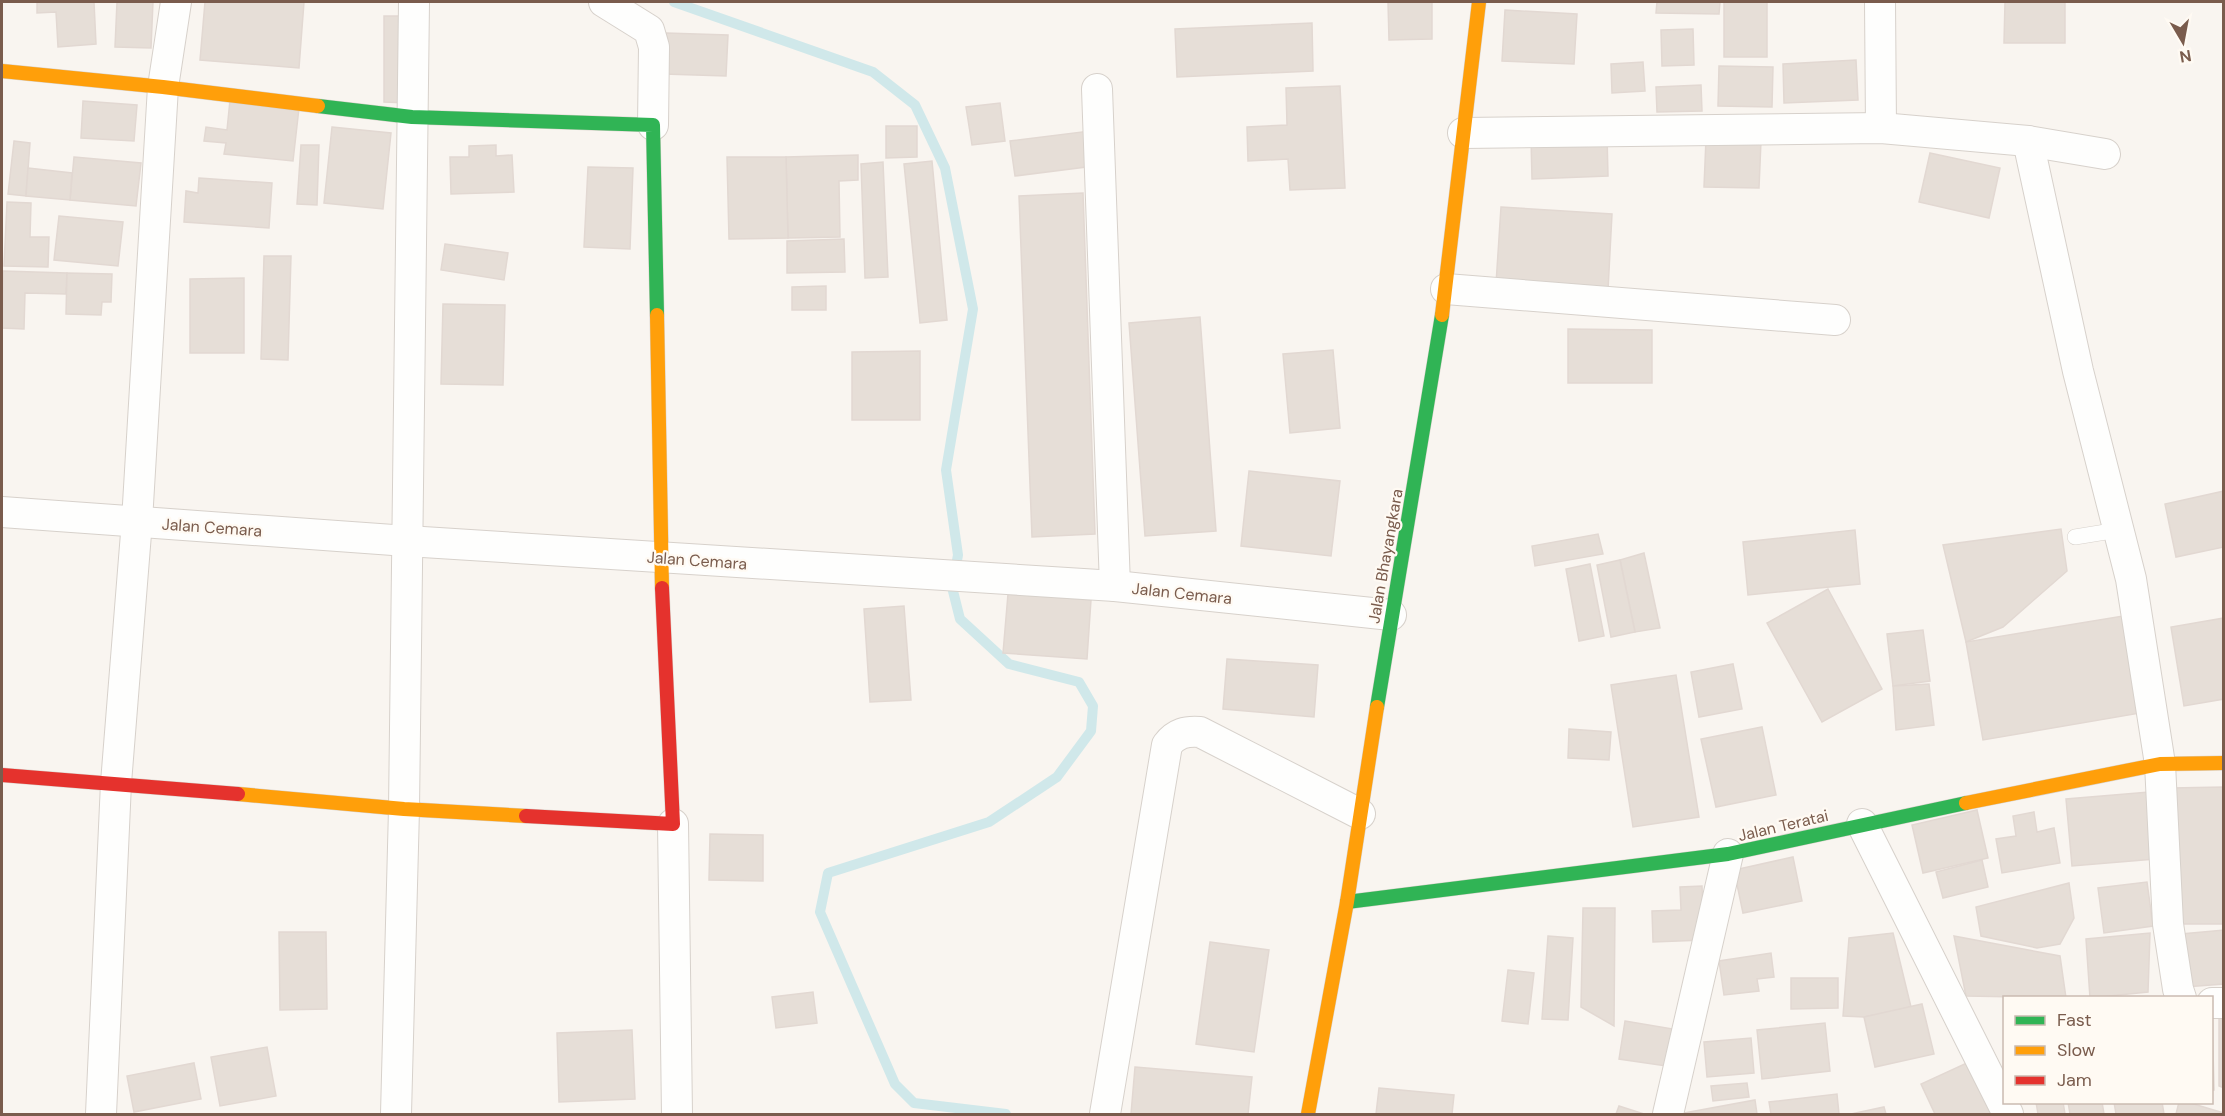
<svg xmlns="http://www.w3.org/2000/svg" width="2225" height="1116" viewBox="0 0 2225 1116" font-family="'DM Sans',sans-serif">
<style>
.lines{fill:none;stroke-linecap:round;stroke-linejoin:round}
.stream{stroke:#d0e8ea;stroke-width:10}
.building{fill:#e6ded7;stroke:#e2d8d2;stroke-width:1.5}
.lane-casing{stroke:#d7d1cb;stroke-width:16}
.street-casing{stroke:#d7d1cb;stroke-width:32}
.fast-casing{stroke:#d9d2cb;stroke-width:15}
.slow-casing{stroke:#d9d2cb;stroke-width:15}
.jam-casing{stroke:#d9d2cb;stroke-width:15}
.lane{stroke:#fefefd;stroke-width:15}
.street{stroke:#fefefd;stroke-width:30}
.fast{stroke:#30b455;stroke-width:14}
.slow{stroke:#ff9f0a;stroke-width:14}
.jam{stroke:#e5322d;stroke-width:14}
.labels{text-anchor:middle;stroke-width:4.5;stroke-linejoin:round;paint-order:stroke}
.street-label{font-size:16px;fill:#7a5c4d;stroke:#fffaf3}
</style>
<rect width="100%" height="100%" fill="#f9f5f0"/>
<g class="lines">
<polyline class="stream" points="674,2 873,72 915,105 945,168 973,309 946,470 958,555 952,587 960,619 1009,664 1079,682 1093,706 1091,731 1057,777 989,822 828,873 820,912 895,1084 914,1103 1006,1114"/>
</g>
<g class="building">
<polygon points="37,2 94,2 96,44 58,47 56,12 37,13"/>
<polygon points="117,2 153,2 151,48 115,47"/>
<polygon points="205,2 304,2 299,68 200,60"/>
<polygon points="1388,2 1432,2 1432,39 1389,40"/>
<polygon points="1657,2 1720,2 1719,14 1656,13"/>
<rect x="1724" y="2" width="43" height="55"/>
<polygon points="2005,2 2065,2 2065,43 2004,43"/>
<polygon points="1505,10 1577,14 1574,64 1502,61"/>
<polygon points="384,16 409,16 408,103 384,102"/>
<polygon points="1312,23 1313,71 1177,77 1175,29"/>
<polygon points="1693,29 1694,65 1662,66 1661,30"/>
<polygon points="666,33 728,35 726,76 664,74"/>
<polygon points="1856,60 1858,100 1784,103 1783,64"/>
<polygon points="1643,62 1645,91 1612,93 1611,64"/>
<polygon points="1719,66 1773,67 1772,107 1718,106"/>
<polygon points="1701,85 1702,111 1657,112 1656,87"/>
<polygon points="1340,86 1345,188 1290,190 1288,159 1248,161 1247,127 1287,125 1286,88"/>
<polygon points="230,100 299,108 293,161 224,154 226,143 204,141 206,127 227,130"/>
<polygon points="83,101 137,105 134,141 81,138"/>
<polygon points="1000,103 1005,141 972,145 966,107"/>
<polygon points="886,126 917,126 917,157 886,158"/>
<polygon points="332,127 391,133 383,209 324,203"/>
<polygon points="1090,131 1094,166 1015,176 1010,141"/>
<polygon points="1607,135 1608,176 1532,179 1531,138"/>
<polygon points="1706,139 1761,141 1759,188 1704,187"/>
<polygon points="14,141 30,143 26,196 8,194"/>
<polygon points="301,145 319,145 317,205 297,204"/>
<polygon points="496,145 496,156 512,155 514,192 451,194 450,157 469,157 469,146"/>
<polygon points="1930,153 2000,168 1989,218 1919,202"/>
<polygon points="858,155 858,180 839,181 840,237 788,238 786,157"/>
<polygon points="74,157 141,163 136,206 70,200"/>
<polygon points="727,157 786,157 788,238 729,239"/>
<polygon points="932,161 947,320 920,323 904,164"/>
<polygon points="883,162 888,277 865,278 861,164"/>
<polygon points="588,167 633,168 630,249 584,247"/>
<polygon points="28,168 72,173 70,200 26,196"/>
<polygon points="199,178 272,183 269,228 184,222 186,191 198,193"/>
<polygon points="1083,193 1095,534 1032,537 1019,196"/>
<polygon points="7,202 31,203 30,237 49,237 48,267 4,266"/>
<polygon points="1501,207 1612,214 1608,290 1496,284"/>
<polygon points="59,216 123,222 118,266 54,260"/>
<polygon points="844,239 845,272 787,273 787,241"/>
<polygon points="445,244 508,253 504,280 441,270"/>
<polygon points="264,256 291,256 288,360 261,359"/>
<polygon points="3,271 67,273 66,294 25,293 24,329 2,328"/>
<polygon points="67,273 112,274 111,302 102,302 101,315 66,314"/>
<polygon points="244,278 244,353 190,353 190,279"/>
<polygon points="826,286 826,310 792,310 792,287"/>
<polygon points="443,304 505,305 503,385 441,384"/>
<polygon points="1200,317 1216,531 1145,536 1129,323"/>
<polygon points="1568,329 1652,330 1652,383 1568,383"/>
<polygon points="1333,350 1340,428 1290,433 1283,354"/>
<polygon points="920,351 920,420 852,420 852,352"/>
<polygon points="1249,471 1340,481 1331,556 1241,546"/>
<polygon points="2224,491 2224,547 2176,557 2165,504"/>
<polygon points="2061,529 2067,571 2003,627 1966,642 1943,545"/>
<polygon points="1855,530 1860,584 1748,595 1743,542"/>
<polygon points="1598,534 1603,554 1535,566 1532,546"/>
<polygon points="1644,553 1660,628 1635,632 1620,560"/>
<polygon points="1620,560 1635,632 1611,637 1597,565"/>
<polygon points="1590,564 1604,636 1579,641 1566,569"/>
<polygon points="1828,589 1882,689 1822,722 1767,623"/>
<polygon points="1008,594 1091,600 1087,659 1003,653"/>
<polygon points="904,606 911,700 870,702 864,609"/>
<polygon points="2135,614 2152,711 1983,740 1966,642"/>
<polygon points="2224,618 2224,699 2184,706 2171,627"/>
<polygon points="1923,630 1930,681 1893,686 1887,634"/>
<polygon points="1227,659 1318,665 1314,717 1223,709"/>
<polygon points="1733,664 1742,709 1699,717 1691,672"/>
<polygon points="1676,675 1699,817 1633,827 1611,685"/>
<polygon points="1929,684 1934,725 1896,730 1893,686"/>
<polygon points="1762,727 1776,795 1716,807 1701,739"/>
<polygon points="1569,729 1611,732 1609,760 1568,758"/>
<polygon points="2224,787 2224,924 2179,924 2171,788"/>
<polygon points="2149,792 2155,859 2072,866 2066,799"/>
<polygon points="1977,810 1988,858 1923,873 1912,825"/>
<polygon points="2034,812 2037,832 2054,828 2060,863 2002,873 1996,839 2016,836 2013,816"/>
<polygon points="710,834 763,835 763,881 709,880"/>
<polygon points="1793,857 1802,901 1743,913 1734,870"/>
<polygon points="1982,860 1988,887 1943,898 1936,872"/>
<polygon points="2147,882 2153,926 2104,933 2098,888"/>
<polygon points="2069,883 2074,918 2060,944 2037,948 1981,936 1976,907"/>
<polygon points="1702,886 1704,940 1653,942 1652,911 1681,910 1680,887"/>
<polygon points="1583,908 1615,908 1614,1026 1581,1007"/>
<polygon points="2224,930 2224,984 2185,987 2181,934"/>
<polygon points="279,932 326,932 327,1009 280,1010"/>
<polygon points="1893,933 1911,1007 1864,1017 1843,1016 1849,938"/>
<polygon points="2150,933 2148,992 2090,998 2086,939"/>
<polygon points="1548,936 1573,938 1568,1020 1542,1019"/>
<polygon points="1954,936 2060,956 2066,998 1966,996"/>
<polygon points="1210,942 1269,950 1254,1052 1196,1044"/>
<polygon points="1771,953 1774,977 1757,979 1759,991 1724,995 1719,961"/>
<polygon points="1508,970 1534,973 1528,1024 1502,1021"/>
<polygon points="1791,978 1838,978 1838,1008 1791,1009"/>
<polygon points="813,992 817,1023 776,1028 772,997"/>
<polygon points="1922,1004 1934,1054 1875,1067 1864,1017"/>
<polygon points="2212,1011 2214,1090 2212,1090"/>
<polygon points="2219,1015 2224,1015 2224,1088 2219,1086"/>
<polygon points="1625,1021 1679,1030 1673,1067 1619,1059"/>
<polygon points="1825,1023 1830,1071 1762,1079 1757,1030"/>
<polygon points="632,1030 635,1099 559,1102 557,1033"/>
<polygon points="1751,1038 1754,1073 1707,1077 1704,1042"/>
<polygon points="267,1047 276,1096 220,1106 211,1057"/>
<polygon points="1969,1062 1993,1114 1935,1114 1921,1084"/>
<polygon points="194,1063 201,1099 134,1112 127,1076"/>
<polygon points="1135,1067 1252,1077 1248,1114 1131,1114"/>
<polygon points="1747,1083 1749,1097 1713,1101 1711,1086"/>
<polygon points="1379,1088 1454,1095 1452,1114 1376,1114"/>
<polygon points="1837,1094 1839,1114 1771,1114 1769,1102"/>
<polygon points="1755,1100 1757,1114 1684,1113"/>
<polygon points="2036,1102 2063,1102 2065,1114 2038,1114"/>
<polygon points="2068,1102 2102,1102 2104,1114 2070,1114"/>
<polygon points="2114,1102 2162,1102 2164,1114 2116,1114"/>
<polygon points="2179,1102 2187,1102 2224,1113 2224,1114 2176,1114"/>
<polygon points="1619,1106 1644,1114 1616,1114"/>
<polygon points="1884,1107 1886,1114 1851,1114"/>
</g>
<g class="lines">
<defs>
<polyline id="lane" points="2075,537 2118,530"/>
<g id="street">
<polyline points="604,2 649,30 654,47 653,125"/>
<polyline points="1880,2 1881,128"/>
<polyline points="1097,89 1115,586"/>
<polyline points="1463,133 1881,128 2028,141 2105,154"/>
<polyline points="2028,141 2078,371 2131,579 2160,764 2168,924 2178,989 2181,998"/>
<polyline points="1446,289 1835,320"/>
<polyline points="2,512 407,541 1115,586 1391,615"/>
<polyline points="673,824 677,1114"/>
<polyline points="1862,824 2008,1114"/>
<polyline points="2212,1003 2224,1003"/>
<polyline points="101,1114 116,783 137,521 163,87 176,2"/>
<polyline points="396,1114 404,809 414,2"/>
<path d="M 1105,1114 L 1167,745 C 1176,733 1186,731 1200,732 L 1360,814"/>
<polyline points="1668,1114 1728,854"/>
</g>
<g id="fast">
<polyline points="318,106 412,117 653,125 657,315"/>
<polyline points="1377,707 1442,315"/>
<polyline points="1347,902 1728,854 1966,803"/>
</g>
<g id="slow">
<polyline points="2,71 163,87 318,106"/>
<polyline points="657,315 662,588"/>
<polyline points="1442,315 1479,2"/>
<polyline points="238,794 404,809 526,816"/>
<polyline points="1966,803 2160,764 2224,763"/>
<polyline points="1308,1114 1347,902 1377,707"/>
</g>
<g id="jam">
<polyline points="2,775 238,794"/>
<polyline points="526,816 673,824 662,588"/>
</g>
</defs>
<use href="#lane" class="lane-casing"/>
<use href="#street" class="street-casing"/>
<use href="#fast" class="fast-casing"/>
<use href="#slow" class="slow-casing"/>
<use href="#jam" class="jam-casing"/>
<use href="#lane" class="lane"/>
<use href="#street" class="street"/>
<use href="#fast" class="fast"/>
<use href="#slow" class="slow"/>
<use href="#jam" class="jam"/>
</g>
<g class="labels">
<g class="street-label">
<text transform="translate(212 527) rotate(4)" y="6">Jalan Cemara</text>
<text transform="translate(1385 556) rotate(-80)" y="6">Jalan Bhayangkara</text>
<text transform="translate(697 560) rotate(4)" y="6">Jalan Cemara</text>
<text transform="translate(1182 593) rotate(6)" y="6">Jalan Cemara</text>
<text transform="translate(1783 825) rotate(-13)" y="6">Jalan Teratai</text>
</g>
</g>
<rect width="2225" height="1116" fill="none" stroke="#7a5c4d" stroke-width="6"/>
<rect x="2003" y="996" width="210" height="108" fill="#fffaf3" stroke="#cabbb1" stroke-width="1.5"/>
<rect x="2015" y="1016" width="30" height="9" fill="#30b455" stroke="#cabbb1" stroke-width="1.5"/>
<text x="2057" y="1026" font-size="18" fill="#7a5c4d">Fast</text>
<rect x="2015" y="1046" width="30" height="9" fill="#ff9f0a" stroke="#cabbb1" stroke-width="1.5"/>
<text x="2057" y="1056" font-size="18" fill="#7a5c4d">Slow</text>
<rect x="2015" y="1076" width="30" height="9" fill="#e5322d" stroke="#cabbb1" stroke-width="1.5"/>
<text x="2057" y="1086" font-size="18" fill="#7a5c4d">Jam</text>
<g transform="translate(2183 42) rotate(170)" stroke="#fffaf3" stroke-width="4.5" paint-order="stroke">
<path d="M0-4.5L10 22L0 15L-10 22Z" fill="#7a5c4d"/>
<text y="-9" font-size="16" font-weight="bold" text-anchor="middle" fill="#7a5c4d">N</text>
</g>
</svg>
